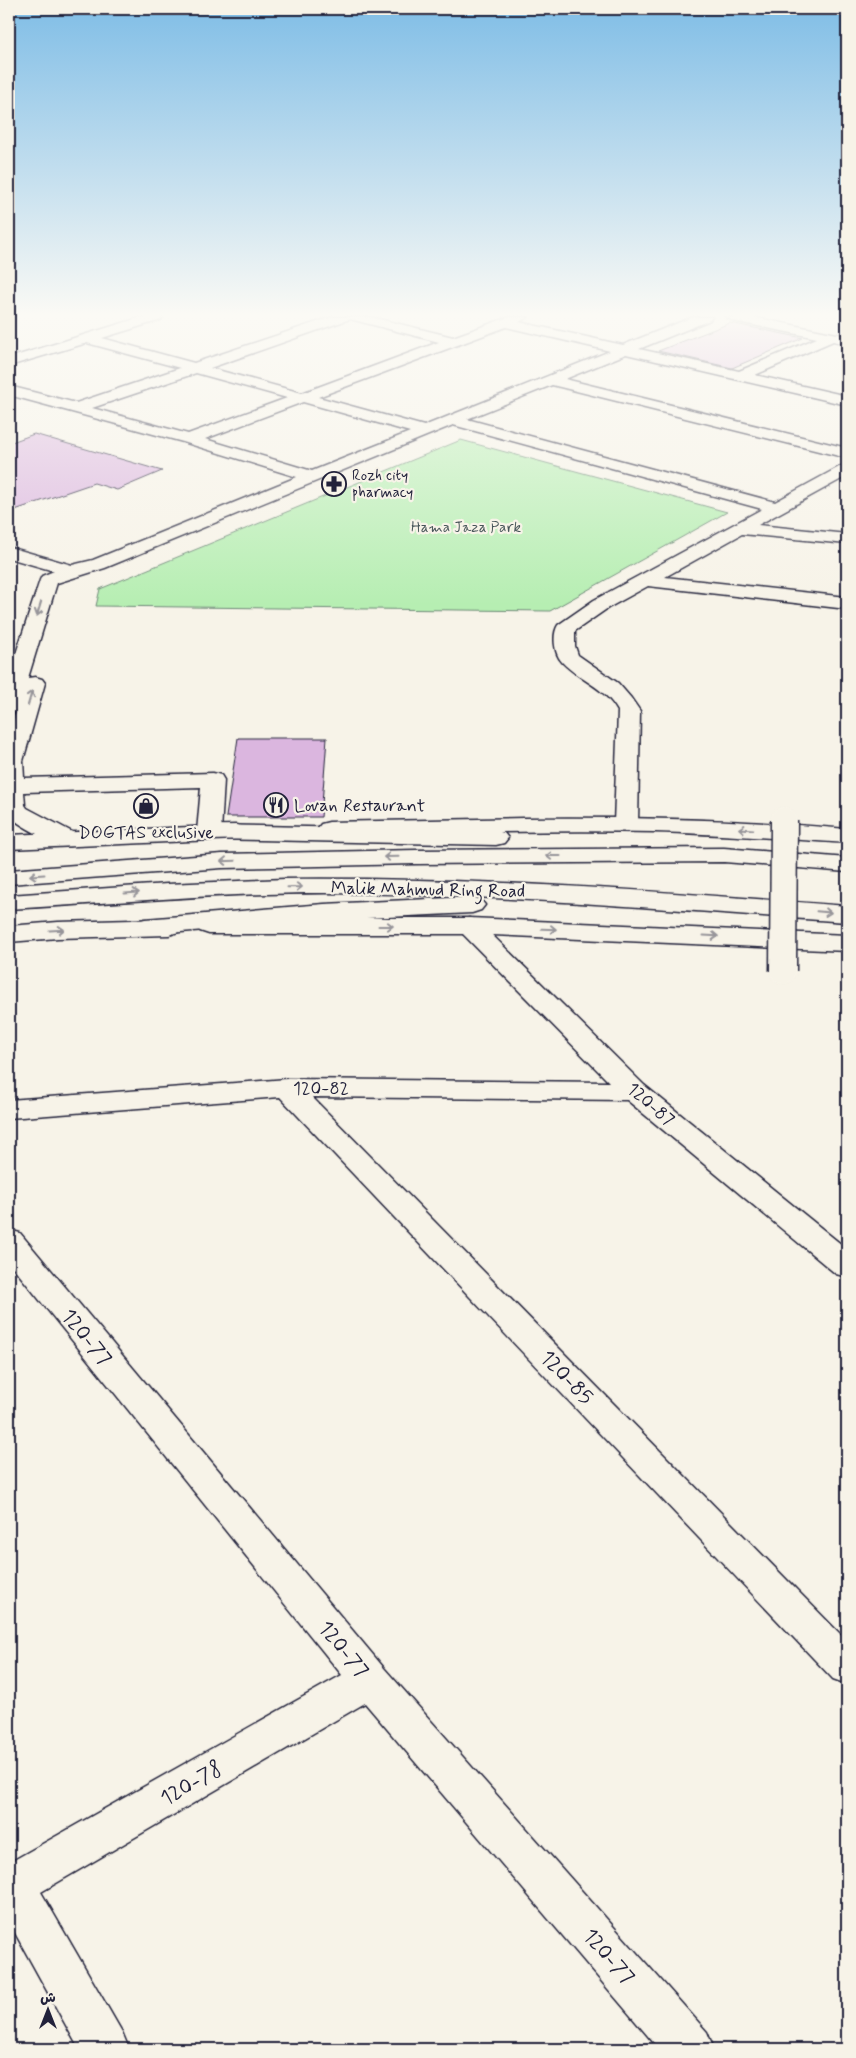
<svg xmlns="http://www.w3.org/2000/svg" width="856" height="2058" viewBox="0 0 856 2058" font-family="Mynerve,'Playpen Sans Arabic',sans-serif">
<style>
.green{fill:#b6eeb2;stroke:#6c8876}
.building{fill:#dbb6df;stroke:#22223b}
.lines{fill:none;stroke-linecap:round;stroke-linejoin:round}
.minor-casing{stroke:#22223b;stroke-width:3}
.major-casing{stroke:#22223b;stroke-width:3}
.highway-casing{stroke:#22223b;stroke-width:3}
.minor{fill:#f7f3e8;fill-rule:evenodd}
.major{fill:#f7f3e8;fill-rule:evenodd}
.highway{fill:#f7f3e8;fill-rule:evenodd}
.minor-bridge-casing{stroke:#22223b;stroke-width:29;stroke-linecap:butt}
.minor-bridge{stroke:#f7f3e8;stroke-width:26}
.oneway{stroke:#97959a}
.labels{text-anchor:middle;stroke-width:4.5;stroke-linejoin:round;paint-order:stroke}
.far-poi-label{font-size:15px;fill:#22223b;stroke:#f7f3e8;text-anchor:start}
.far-park-label{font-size:15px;fill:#475559;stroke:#f7f3e8}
.poi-label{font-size:18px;fill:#22223b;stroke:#f7f3e8;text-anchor:start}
.street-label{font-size:18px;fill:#22223b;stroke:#f7f3e8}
.near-street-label{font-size:21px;fill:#22223b;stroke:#f7f3e8}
</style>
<rect width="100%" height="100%" fill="#f7f3e8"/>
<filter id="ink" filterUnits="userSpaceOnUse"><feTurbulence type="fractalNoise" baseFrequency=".02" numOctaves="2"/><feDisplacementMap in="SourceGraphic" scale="10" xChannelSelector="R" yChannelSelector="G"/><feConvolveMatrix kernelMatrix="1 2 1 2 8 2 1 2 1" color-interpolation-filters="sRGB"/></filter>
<g filter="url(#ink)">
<polygon class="green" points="461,440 727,512 550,611 96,606 100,589"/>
<g class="building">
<polygon points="730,323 803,338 732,368 658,351"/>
<polygon points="34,434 162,471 117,490 94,483 9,512 9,443"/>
<polygon points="238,738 327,738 321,817 226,817"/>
</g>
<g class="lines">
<defs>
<g id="minor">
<path d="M 142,317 L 163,317 L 161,320 L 102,338 L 194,363 L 332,317 L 371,317 L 453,337 L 509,317 L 528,317 L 519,322 L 623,345 L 693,317 L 712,317 L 710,320 L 639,349 L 739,371 L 817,338 L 733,321 L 726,317 L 753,317 L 847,336 L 847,344 L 833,341 L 755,375 L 847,396 L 847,405 L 626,354 L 565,379 L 847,448 L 847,458 L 552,385 L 467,419 L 775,502 L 841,466 L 847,464 L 847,476 L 758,525 L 847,534 L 847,544 L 742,534 L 665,577 L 847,597 L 847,609 L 648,586 L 608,608 L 575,631 L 575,646 L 578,655 L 618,683 L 631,698 L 640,711 L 638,824 L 634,829 L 626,831 L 618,829 L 614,824 L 618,711 C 604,686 580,681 562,662 C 554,654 552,634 558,625 L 594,600 L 762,509 L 453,425 L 105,568 L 57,583 L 28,678 L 35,677 L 42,679 L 45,683 L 23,761 L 24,778 L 213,773 L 221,775 L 224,780 L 221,832 L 217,837 L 209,839 L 201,837 L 197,832 L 201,787 L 24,792 L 25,805 L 27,808 L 76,834 L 80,839 L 76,844 C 74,845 71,846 69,846 C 57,846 16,824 9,815 L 9,735 L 16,712 L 9,713 L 9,675 L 40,580 L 42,576 L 54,571 L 9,558 L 9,547 L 72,565 L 93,560 L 297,477 L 183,442 L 9,395 L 9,386 L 76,403 L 180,368 L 87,343 L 9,366 L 9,358 ZM 350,319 L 439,342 L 302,393 L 210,368 ZM 506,327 L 610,351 L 424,426 L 318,397 ZM 196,373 L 287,398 L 188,434 L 92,408 ZM 303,402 L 410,432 L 312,471 L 205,439 Z"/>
<polygon points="469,918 478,921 644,1085 847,1249 847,1277 836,1274 627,1100 312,1097 847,1641 847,1684 833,1679 280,1097 9,1118 9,1100 287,1079 609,1082 460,931 456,926 460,921"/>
<polygon points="9,1230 20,1233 384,1668 707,2032 714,2049 659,2049 365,1703 41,1892 122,2032 129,2049 79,2049 9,1922 9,1858 14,1860 342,1675 9,1262"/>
</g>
<g id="major">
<path d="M 524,818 C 632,817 740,819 847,829 L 847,843 C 783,839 719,834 655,832 C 546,830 437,833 329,836 L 321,834 L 317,829 L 321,824 L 329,822 Z"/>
<polygon points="236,825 244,827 248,832 244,837 236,839 9,849 9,835"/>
<polygon points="209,918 469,918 847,935 847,951 469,934 209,934 200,931 196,926 200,921"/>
<polygon points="169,919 178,922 182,927 178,932 169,935 58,938 9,942 9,926 58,922"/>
</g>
<g id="highway">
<polygon points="209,825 496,831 504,833 508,838 504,843 496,845 209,839 201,837 197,832 201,827"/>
<polygon points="724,848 847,858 847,872 724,862 416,864 222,868 9,884 9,870 222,854 416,850"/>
<path d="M 285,879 C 473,877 660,891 847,906 L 847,922 C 673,910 500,894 325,893 C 219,893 114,903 9,909 L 9,895 L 167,884 Z"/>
<polygon points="472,897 481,900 485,905 481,910 472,913 324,920 145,935 136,932 132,927 136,922 145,919 324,904"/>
</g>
</defs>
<use href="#minor" class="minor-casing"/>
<use href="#major" class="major-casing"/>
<use href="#highway" class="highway-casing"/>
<use href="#minor" class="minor"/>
<use href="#major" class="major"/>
<use href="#highway" class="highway"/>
<defs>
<polyline id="minor-bridge" points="783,971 784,820"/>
</defs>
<use href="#minor-bridge" class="minor-bridge-casing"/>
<use href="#minor-bridge" class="minor-bridge"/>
</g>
<defs><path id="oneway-shaft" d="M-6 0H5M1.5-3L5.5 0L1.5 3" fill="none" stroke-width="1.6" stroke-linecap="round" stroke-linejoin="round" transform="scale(1.25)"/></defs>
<g class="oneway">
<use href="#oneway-shaft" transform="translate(39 609) rotate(107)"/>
<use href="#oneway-shaft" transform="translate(30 698) rotate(-74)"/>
<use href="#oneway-shaft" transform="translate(746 829) rotate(-176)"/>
<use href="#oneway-shaft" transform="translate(553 856) rotate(180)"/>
<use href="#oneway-shaft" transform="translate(391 857) rotate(179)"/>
<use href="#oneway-shaft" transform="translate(228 861) rotate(178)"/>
<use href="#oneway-shaft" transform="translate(37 875) rotate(176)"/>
<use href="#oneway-shaft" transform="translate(295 887) rotate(-1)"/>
<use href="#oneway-shaft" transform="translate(132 893) rotate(-4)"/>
<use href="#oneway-shaft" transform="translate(824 912) rotate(5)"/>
<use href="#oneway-shaft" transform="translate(386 926)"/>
<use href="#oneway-shaft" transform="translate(549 929) rotate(2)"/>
<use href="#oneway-shaft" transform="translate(57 930) rotate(-3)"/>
<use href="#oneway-shaft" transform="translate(711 936) rotate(3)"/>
</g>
</g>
<linearGradient id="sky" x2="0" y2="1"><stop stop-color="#7fbde6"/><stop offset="0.52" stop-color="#fbfaf5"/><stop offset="1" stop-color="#fbfaf5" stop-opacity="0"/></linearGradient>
<rect width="856" height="605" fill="url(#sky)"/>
<defs>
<symbol id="pharmacy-ring" viewBox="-11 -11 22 22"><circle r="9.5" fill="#f7f3e8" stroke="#22223b" stroke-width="1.5"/><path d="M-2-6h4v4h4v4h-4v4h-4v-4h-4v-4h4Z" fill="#22223b"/></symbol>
<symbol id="restaurant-ring" viewBox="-11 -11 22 22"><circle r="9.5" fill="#f7f3e8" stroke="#22223b" stroke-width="1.5"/><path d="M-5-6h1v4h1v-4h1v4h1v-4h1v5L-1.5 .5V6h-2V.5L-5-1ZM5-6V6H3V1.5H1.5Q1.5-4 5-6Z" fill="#22223b"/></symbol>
<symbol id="shop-ring" viewBox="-11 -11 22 22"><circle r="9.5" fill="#f7f3e8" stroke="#22223b" stroke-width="1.5"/><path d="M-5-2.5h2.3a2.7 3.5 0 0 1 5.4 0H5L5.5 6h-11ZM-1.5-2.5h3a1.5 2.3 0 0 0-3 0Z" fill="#22223b"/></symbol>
</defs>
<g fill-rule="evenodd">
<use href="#pharmacy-ring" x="320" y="470" width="28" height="28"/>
<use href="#restaurant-ring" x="262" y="791" width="28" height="28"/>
<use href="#shop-ring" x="132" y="792" width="28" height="28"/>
</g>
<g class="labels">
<g class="far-poi-label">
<text x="352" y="480">Rozh city<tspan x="352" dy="17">pharmacy</tspan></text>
</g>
<g class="far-park-label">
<text x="466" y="532">Hama Jaza Park</text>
</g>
<g class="poi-label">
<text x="294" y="811">Lovan Restaurant</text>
<text x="146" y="838" text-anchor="middle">DOGTAS exclusive</text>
</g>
<g class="street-label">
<text transform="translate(428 889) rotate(1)" y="6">Malik Mahmud Ring Road</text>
<text x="321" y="1094">120-82</text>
<text transform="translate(651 1104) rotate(41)" y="6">120-87</text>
</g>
<g class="near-street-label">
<text transform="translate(87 1337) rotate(51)" y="7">120-77</text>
<text transform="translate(567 1377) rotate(46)" y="7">120-85</text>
<text transform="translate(344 1649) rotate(51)" y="7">120-77</text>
<text transform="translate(191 1783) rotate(-30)" y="7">120-78</text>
<text transform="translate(609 1956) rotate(49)" y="7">120-77</text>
</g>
</g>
<rect width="856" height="2058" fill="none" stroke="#f7f3e8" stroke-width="30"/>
<rect x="15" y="15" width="826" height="2028" fill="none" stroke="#22223b" stroke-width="2" filter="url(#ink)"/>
<g transform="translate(48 2010)" stroke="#f7f3e8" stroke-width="4" paint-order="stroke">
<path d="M0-4L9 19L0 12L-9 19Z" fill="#22223b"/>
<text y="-8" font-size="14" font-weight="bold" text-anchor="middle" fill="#22223b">ش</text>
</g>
</svg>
